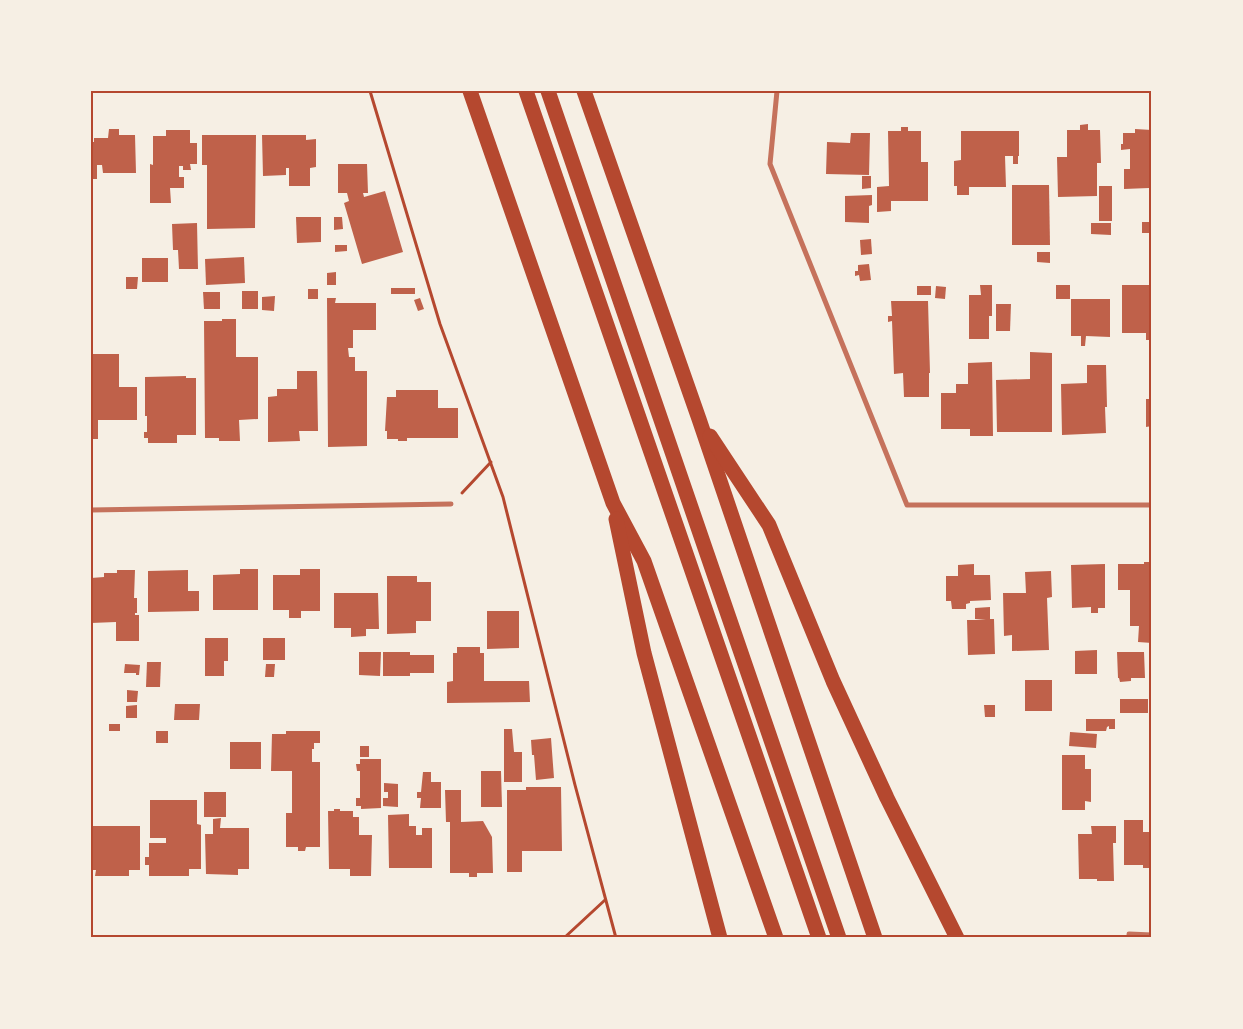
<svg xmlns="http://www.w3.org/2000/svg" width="1243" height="1029" viewBox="0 0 1243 1029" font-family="Roboto,sans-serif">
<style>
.building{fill:#bf614a}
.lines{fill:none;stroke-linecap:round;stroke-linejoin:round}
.path{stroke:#b5482f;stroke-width:3}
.minor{stroke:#c5725c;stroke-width:5}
.motorway{stroke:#b5482f;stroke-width:15}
.neatline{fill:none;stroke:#b5482f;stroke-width:2}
</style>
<rect width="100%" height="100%" fill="#f6efe4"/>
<g class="building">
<polygon points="1088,124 1088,130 1100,130 1101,163 1097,163 1097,196 1058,197 1057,157 1067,157 1067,130 1080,130 1080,125"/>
<polygon points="901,127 908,127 908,131 921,131 921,162 928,162 928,201 891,201 891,211 877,212 877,187 889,186 888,131 901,131"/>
<polygon points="109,129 119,129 119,135 135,135 136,173 103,173 102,165 97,165 97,179 91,179 91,142 94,142 94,138 108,138"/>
<polygon points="1135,129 1152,130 1152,184 1149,184 1149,188 1124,189 1124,169 1130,169 1130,149 1121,150 1121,144 1123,144 1123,133 1135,133"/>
<polygon points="166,130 190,130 190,143 197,143 197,164 190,164 191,170 183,170 183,166 179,166 179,177 184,177 184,188 170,188 171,203 150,203 150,164 153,165 153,136 166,136"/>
<polygon points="961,131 1019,131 1019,156 1018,156 1018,164 1013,164 1013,156 1005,156 1006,187 969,187 969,195 957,195 957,186 954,186 954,161 961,160"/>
<polygon points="851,133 870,133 869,175 826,174 827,142 850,143"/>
<polygon points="202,135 256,135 255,228 207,229 207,165 202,165"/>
<polygon points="262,135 306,135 306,140 316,139 316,167 310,168 310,186 289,186 289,168 286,168 286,175 263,176"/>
<polygon points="338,164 367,164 368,193 363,193 364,197 385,191 403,252 362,264 344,203 349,201 347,193 338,193"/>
<polygon points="862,176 871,176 871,188 862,189"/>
<polygon points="1012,185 1049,185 1050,245 1012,245"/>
<rect x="1099" y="186" width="13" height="35"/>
<polygon points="872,195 872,205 869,206 869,223 845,222 845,196"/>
<polygon points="296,217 321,217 321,242 297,243"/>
<polygon points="334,217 342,217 343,229 334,230"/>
<rect x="1142" y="222" width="10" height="11"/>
<polygon points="197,223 198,269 179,269 178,250 173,250 172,224"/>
<polygon points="1091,223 1111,223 1111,235 1091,234"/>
<polygon points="871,239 872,254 861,255 860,240"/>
<polygon points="335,245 347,245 347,251 335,252"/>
<polygon points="1037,252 1050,252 1050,263 1037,262"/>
<polygon points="244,257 245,283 206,285 205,259"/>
<rect x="142" y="258" width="26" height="24"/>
<polygon points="869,264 871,280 860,281 859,275 855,276 855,271 858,271 858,265"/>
<polygon points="336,272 336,285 327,285 327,273"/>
<polygon points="126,277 138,277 137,289 126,289"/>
<polygon points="980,285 992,285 992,316 989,316 989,339 969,339 969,295 981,295"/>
<rect x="1056" y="285" width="14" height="14"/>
<polygon points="1122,285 1152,285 1152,340 1146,340 1146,333 1122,333"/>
<rect x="917" y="286" width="14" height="9"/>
<polygon points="936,286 946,287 945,299 935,298"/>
<rect x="391" y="288" width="24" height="6"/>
<rect x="308" y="289" width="10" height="10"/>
<rect x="242" y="291" width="16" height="18"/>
<polygon points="203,292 220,292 220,309 204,309"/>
<polygon points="275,296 274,311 262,310 262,297"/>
<polygon points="327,298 336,298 335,303 376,303 376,330 353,330 353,348 348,348 349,357 355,357 355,371 367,371 367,446 328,447"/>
<polygon points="420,298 424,309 418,311 414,300"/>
<polygon points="1071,299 1110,299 1110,337 1086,336 1085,346 1081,346 1081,336 1071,336"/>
<polygon points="891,301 928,301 930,373 929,373 929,397 904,397 903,373 894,374 892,321 888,322 888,316 892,316"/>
<polygon points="996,304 1011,304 1010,331 996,331"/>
<polygon points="222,319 236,319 236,357 258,357 258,419 239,420 240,441 219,441 219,438 205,438 204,321 222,321"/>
<polygon points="1030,352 1052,353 1052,432 997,432 996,380 1030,379"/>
<polygon points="91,354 119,354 119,387 137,387 137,420 98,420 98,439 91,439"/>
<polygon points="992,362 993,436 970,436 970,429 941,429 941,393 956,393 956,384 968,384 968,363"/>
<polygon points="1087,365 1106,365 1107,407 1105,407 1106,433 1062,435 1061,384 1087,383"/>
<polygon points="297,371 317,371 318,431 299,431 300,441 268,442 268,397 277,396 277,389 297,389"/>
<polygon points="186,376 186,378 196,378 196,435 177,435 177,443 148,443 148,438 144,438 144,432 147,432 147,416 145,416 145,377"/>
<polygon points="396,390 438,390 438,408 458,408 458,438 407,438 407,441 398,441 398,439 387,439 387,431 385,431 387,397 396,397"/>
<polygon points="1146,399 1152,399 1152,426 1146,427"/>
<polygon points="1144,562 1152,562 1152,643 1138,642 1139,626 1130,626 1130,590 1118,590 1118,564 1144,564"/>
<polygon points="974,564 974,575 990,575 991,600 970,601 970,603 966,604 966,609 952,609 951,601 946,601 946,576 958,576 958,565"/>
<polygon points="1105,564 1105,608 1098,608 1098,613 1091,613 1091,607 1072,608 1071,565"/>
<polygon points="240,569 258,569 258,610 213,610 213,575 240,574"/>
<polygon points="300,569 320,569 320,611 301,611 301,618 289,618 289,610 273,610 273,575 300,575"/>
<polygon points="117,570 135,570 134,598 137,598 137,613 135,613 135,615 139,615 139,641 116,641 116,622 91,623 91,578 104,577 104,573 117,573"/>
<polygon points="188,570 188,591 199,591 199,611 148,612 148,571"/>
<polygon points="1051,571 1052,597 1047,598 1049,650 1012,651 1012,635 1004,636 1003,593 1026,593 1025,572"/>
<polygon points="387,576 417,576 417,582 431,582 431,621 416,621 416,633 387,634"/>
<polygon points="334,593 378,593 379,629 366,629 366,636 351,637 351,628 334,628"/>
<polygon points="990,607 990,619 994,619 995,654 968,655 967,620 986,620 975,619 975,608"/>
<polygon points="487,611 519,611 519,648 487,649"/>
<polygon points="205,638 228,638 228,661 224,661 224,676 205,676"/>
<rect x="263" y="638" width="22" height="22"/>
<polygon points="457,647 480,647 480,653 484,653 484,681 529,681 530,702 447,703 447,682 453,681 453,653 457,653"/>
<polygon points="1097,650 1097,674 1075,674 1075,651"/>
<polygon points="359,652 381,652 380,676 359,675"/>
<polygon points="383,652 410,652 410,655 434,655 434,673 410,673 410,676 383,676"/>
<polygon points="1117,652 1144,652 1145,678 1131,678 1131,681 1120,682 1119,678 1118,678"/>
<polygon points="147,662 161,662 160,687 146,687"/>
<polygon points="125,664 140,665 139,675 136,675 136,673 124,673"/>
<polygon points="266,664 275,664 274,677 265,677"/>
<rect x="1025" y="680" width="27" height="31"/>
<polygon points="127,690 138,691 137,702 127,702"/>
<rect x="1120" y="699" width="28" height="14"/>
<polygon points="175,704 200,704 199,720 174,720"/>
<polygon points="137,705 137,718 126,718 126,706"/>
<polygon points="984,705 995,705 995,717 985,717"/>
<polygon points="1086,719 1115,719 1115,729 1109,729 1109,726 1107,727 1106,731 1086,731"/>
<rect x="109" y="724" width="11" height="7"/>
<polygon points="504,729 512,729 514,752 522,752 522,782 504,782"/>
<rect x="156" y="731" width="12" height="12"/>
<polygon points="286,731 320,731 320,743 314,743 314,749 312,749 312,762 320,762 320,847 306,847 305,851 298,851 298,847 286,847 286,813 292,813 292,771 271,771 272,734 286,734"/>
<polygon points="1070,732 1097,734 1096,748 1069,746"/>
<polygon points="551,738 554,778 536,780 534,755 532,755 531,740"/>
<rect x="230" y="742" width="31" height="27"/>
<rect x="360" y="746" width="9" height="11"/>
<polygon points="1062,755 1085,755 1085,769 1091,769 1091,802 1085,801 1085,810 1062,810"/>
<polygon points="360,759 381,759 381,808 361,809 361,806 356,806 356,798 360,798 360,771 357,771 356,764 360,764"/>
<polygon points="481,771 501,771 502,807 481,807"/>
<polygon points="423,772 431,772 431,782 441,782 441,808 420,808 421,798 417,798 417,792 421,792"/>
<polygon points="384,783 398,784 398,807 383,806 383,798 388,798 388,792 384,792"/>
<polygon points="526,787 561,787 562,851 522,851 522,872 507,872 507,790 526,790"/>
<polygon points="445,790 461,790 461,822 483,821 492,837 493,873 477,873 477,877 469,877 469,873 450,873 450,822 446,822"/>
<rect x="204" y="792" width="22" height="25"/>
<polygon points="150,800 197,800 197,824 201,825 201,869 189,869 189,876 149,876 149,865 145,865 145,857 149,857 149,843 166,843 166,838 150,838"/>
<polygon points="334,809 340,809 340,811 353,811 353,817 359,817 359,835 372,835 371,876 350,876 350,869 329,869 328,811 334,811"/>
<polygon points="409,814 409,826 416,826 416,835 422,835 422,828 432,828 432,868 389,868 388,815"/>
<polygon points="221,818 220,828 249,828 249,869 238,869 238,875 206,874 205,834 213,834 213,819"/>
<polygon points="1124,820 1143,820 1143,832 1152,832 1151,868 1143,868 1143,865 1124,865"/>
<polygon points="91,826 140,826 140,870 129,870 129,876 95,876 96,870 91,870"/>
<polygon points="1091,826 1116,826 1116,843 1113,843 1114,881 1097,881 1097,879 1079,879 1078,834 1092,834"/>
</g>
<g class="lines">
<g class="path">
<polyline points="370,91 440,324 503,497 575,785 616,938"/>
<polyline points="462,493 491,462"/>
<polyline points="564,938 605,900"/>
</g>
<g class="minor">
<polyline points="777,91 770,164 907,505 1152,505"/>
<polyline points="91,510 451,504"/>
<polyline points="1129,934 1152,935"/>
</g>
<g class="motorway">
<polyline points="470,91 613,503 644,561 776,938"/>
<polyline points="526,91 819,938"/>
<polyline points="548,91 839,938"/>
<polyline points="584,91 699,419 875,938"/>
<polyline points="710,436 769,525 833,681 887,798 957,938"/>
<polyline points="616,519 644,653 720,938"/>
</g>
</g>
<rect width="1243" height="1029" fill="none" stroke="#f6efe4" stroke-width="185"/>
<rect x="92" y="92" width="1058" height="844" class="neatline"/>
</svg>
